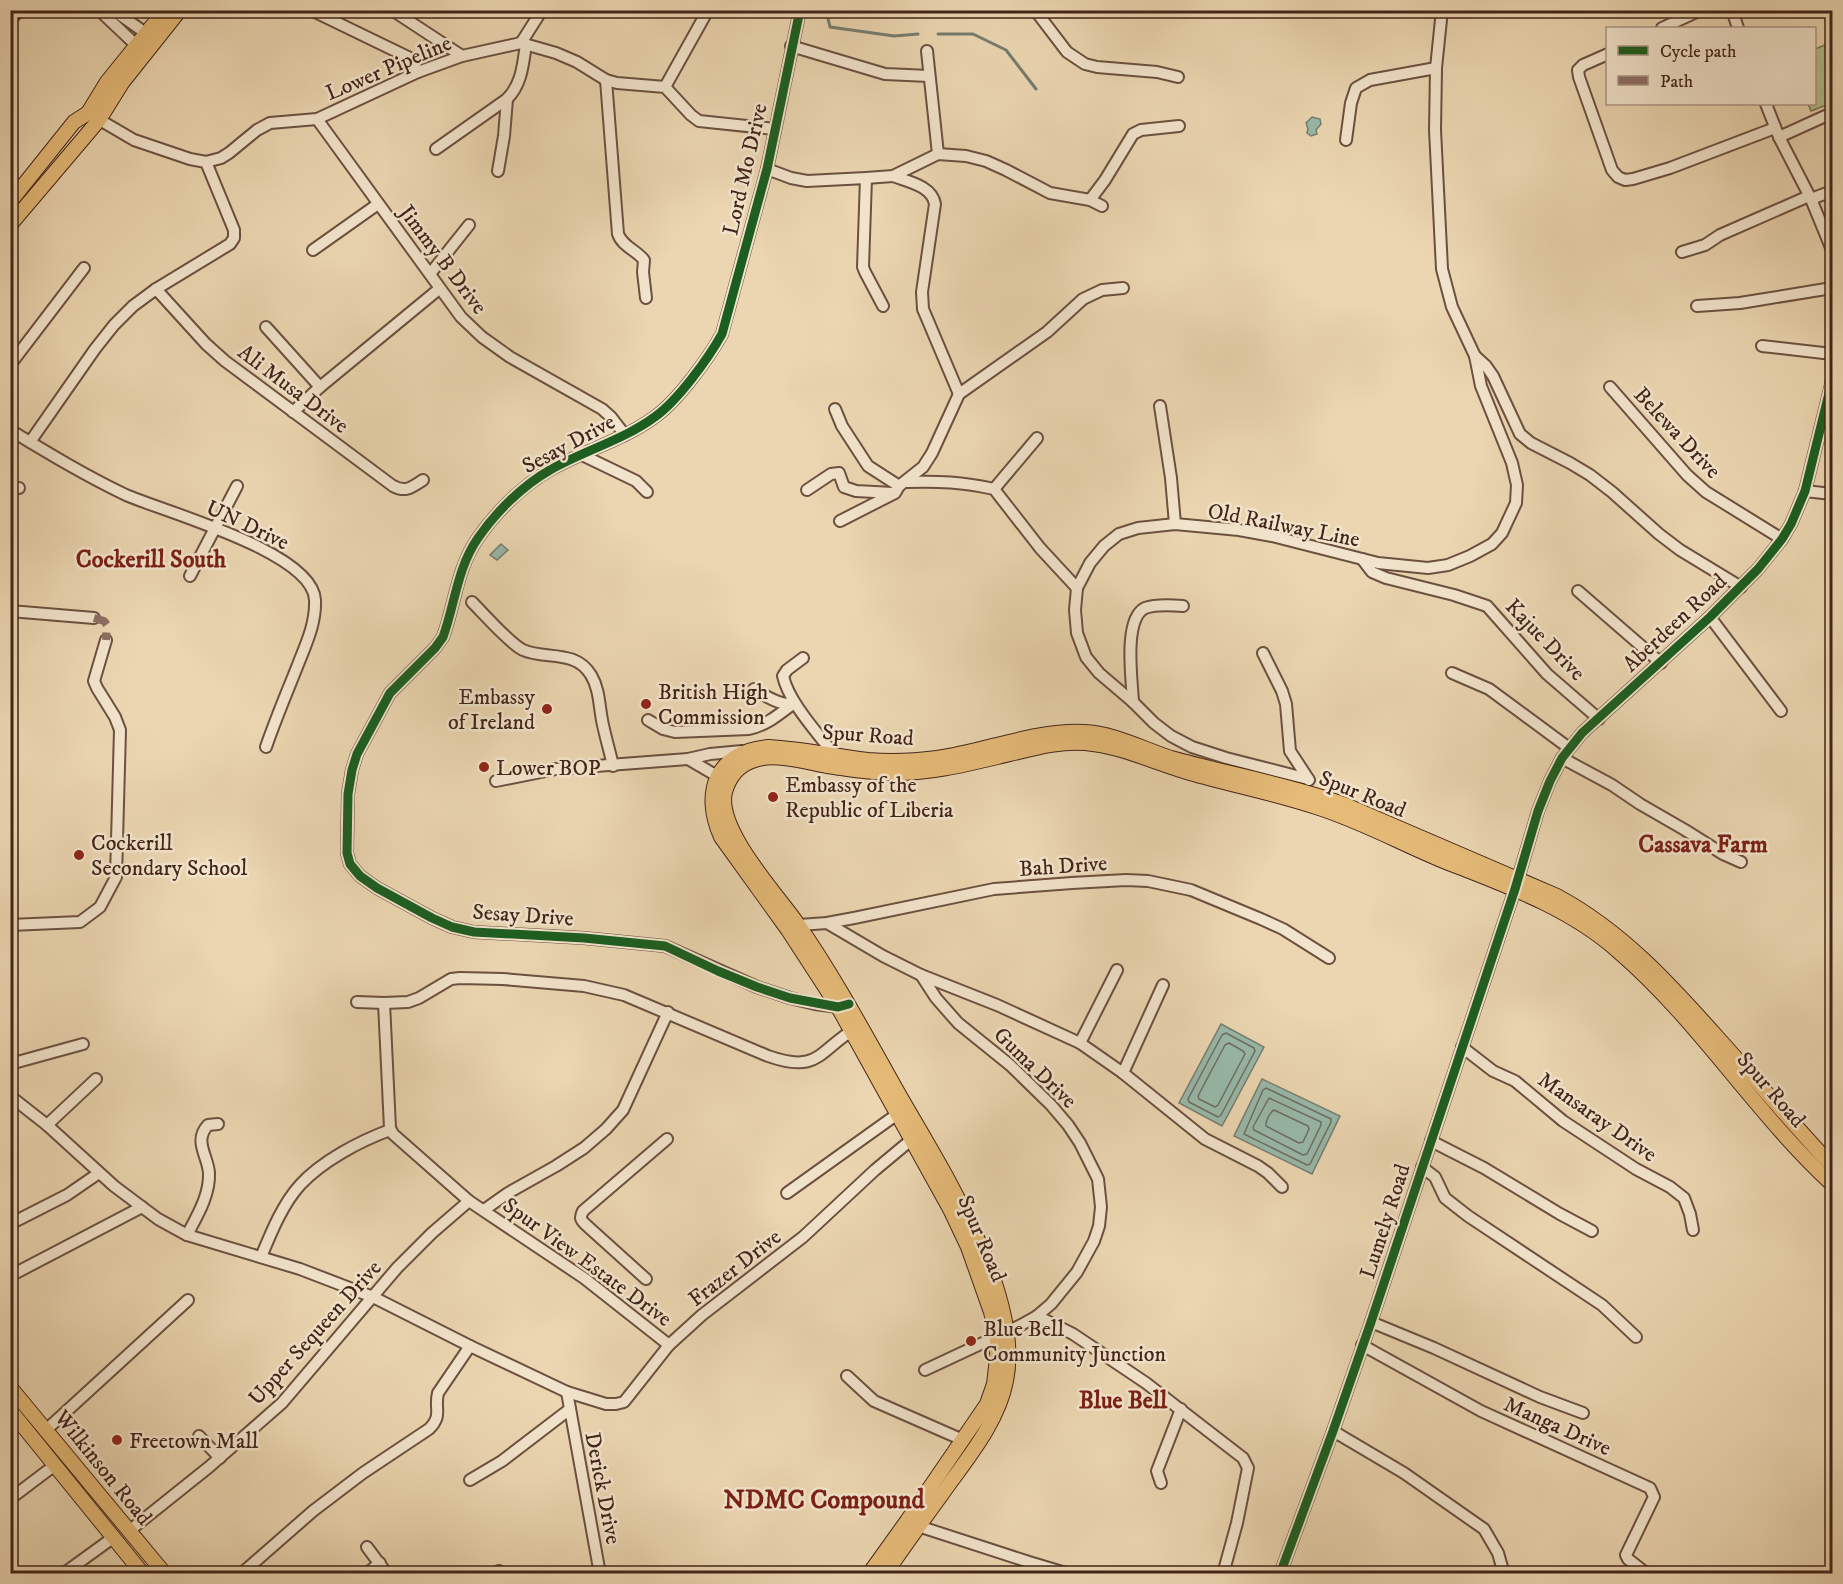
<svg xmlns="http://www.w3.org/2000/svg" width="1843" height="1584" viewBox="0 0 1843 1584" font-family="'IM FELL DW Pica',serif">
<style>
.green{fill:#b2bf8f;stroke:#7a7254;stroke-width:1.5}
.water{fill:#98b9aa;stroke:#767d70;stroke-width:1.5}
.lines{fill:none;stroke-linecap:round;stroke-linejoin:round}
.shore{stroke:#6d6e62;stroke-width:1.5}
.stream{stroke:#767d70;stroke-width:3}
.minor-casing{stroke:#6c5040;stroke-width:14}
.major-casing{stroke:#42241a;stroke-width:16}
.minor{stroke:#f2e4cc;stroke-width:10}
.major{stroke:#e6bb78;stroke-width:14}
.quiet{stroke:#8d6e63;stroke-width:8;stroke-dasharray:15 8;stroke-linecap:butt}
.cycleway-casing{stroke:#f2e4cc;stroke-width:13}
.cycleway{stroke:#1b5e20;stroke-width:9}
.poi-dot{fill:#8f2418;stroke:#f2e4cc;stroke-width:2}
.labels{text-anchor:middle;stroke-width:5;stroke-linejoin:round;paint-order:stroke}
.street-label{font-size:22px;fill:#42241a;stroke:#f2e4cc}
.poi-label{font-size:22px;fill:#42241a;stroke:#f2e4cc;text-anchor:start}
.neighbourhood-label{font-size:24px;font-weight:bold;fill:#7a1f14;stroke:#f2e4cc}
.quarter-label{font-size:26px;font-weight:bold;fill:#7a1f14;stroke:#f2e4cc}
</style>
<rect width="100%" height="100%" fill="#ebd6b1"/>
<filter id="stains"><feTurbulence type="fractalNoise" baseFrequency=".00333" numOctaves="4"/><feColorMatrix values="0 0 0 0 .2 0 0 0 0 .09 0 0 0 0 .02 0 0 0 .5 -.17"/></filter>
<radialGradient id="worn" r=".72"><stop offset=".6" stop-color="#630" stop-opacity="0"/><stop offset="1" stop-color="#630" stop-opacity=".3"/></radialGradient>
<polygon class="green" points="1832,42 1832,103 1811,111 1808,104 1814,104 1815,49"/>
<g class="water">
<polygon points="1312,117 1320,119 1321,124 1316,130 1317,134 1311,136 1307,133 1308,129 1306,123"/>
<polygon points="501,544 508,550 497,560 490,555"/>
<polygon points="1221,1024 1264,1047 1222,1126 1179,1103"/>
<polygon points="1262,1079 1340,1116 1312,1174 1234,1136"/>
</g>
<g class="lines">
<g class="shore">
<polygon points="1226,1033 1254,1048 1255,1051 1221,1115 1218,1117 1189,1102 1188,1099 1222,1035"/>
<polygon points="1229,1043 1243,1051 1245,1054 1218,1105 1215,1107 1199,1099 1198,1096 1225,1045"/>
<polygon points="1266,1088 1331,1119 1331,1122 1310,1164 1307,1165 1244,1134 1263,1090"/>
<polygon points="1269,1098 1321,1122 1321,1125 1307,1154 1303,1155 1254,1130 1253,1127"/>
<path d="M 1274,1110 L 1308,1126 L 1309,1129 L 1303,1142 L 1299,1143 L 1266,1126 C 1265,1122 1270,1112 1274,1110 Z"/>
</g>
<g class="stream">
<polyline points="826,10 830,27 894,36 918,34"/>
<polyline points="938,34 973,34 1006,50 1036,89"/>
</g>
<defs>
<g id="minor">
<polyline points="99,10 137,46"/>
<polyline points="113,10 147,34"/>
<polyline points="392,10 462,56"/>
<path d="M 800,10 L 767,169 L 722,334 C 708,359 678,400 656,416 C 624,440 585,450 550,470 C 522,486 496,512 478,538 C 457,568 455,604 443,637 L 435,648 L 390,693 L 357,754 L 352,770 L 348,794 L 347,853 L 350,864 L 360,876 L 377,888 L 432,918 L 452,927 L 474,932 L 584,938 L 665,946 L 757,987 L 790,998 L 815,1004 L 838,1007 L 843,1006"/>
<polyline points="1035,10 1067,52 1085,64 1097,67 1157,72 1178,77"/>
<polyline points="1732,10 1738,28"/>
<polyline points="313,11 410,58 418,72"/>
<polyline points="10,21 19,10"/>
<polyline points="1662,28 1701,10"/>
<polyline points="521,43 542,10"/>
<polyline points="791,46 885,74 929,76"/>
<polyline points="927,51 938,154"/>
<polyline points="1608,54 1583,65 1578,70 1579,77 1612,170 1618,177 1625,180 1633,179 1670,168 1775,128"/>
<path d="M 606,80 L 618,234 C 622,246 636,250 644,260 L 643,272 L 646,298"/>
<polyline points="665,87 708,10"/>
<polyline points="1766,104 1779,137 1811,199 1832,250"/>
<polyline points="93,116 134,140 190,159 206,162 221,158 229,153 257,130 270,123 317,119 418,72 462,56 521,43 556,53 577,62 606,80 617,83 665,87 691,115 699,121 775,129"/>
<polyline points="317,119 461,317 482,337 510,357 602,409 611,417 625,435"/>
<polyline points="1779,137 1832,113"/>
<polyline points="1346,140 1351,103 1356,88 1370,80 1436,68"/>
<path d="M 436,149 L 507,99 C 522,84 523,64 526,44"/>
<polyline points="767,169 791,178 807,181 866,178 893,176 938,154 966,156 986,161 1006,170 1050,193 1090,200 1102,206"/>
<polyline points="498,171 504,136 507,99"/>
<path d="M 893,176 C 909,182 932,186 935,204 L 922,292 L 923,309 L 959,394"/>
<polyline points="866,178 863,267 865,272 883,306"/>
<polyline points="1811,199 1832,191"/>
<polyline points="1090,200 1105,180 1133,134 1141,130 1179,126"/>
<polyline points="313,250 378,204"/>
<polyline points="1682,252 1705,245 1720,235 1809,196"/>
<polyline points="430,274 469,225"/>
<path d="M 156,289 L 206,344 L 225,361 L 393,486 C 406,493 412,487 423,480"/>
<polyline points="1697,306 1740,303 1832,288"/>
<polyline points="266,327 320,387"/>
<polyline points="1762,346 1832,354"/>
<polyline points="1475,356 1486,366 1493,376 1520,434 1531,443 1570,463 1590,475 1612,492 1659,534 1680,550 1741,587"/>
<polyline points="10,365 84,268"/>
<polyline points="1610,387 1687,475 1706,492 1782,539"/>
<polyline points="1160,406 1171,478 1175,524"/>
<polyline points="835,409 842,426 868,466 899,486"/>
<polyline points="293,412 320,387 439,289"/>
<path d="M 10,430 C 48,453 86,476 126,495 C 165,512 313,552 315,600 C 316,622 307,642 299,662 C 288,690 276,718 266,747"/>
<polyline points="30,442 95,349 114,325 133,306 156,289 230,244 234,238 234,230 206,162"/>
<polyline points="582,455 636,481 647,492"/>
<path d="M 906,482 C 939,481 962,482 994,489 L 1040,548 L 1077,588"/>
<polyline points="10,488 19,488"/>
<polyline points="994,489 1037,438"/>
<polyline points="807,490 831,474 839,473 844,487 856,491 893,493"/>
<polyline points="1805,491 1832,494"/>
<polyline points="840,521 895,493 899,486 923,467 932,453 959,394 1047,332 1083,299 1102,290 1123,288"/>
<polyline points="1362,559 1372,572 1386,578 1454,595 1487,606 1547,674 1599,719"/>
<polyline points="190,576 237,486"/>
<polyline points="1578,591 1661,663"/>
<path d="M 472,602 C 484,614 509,643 523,650 C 545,660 575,649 591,675 C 600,690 599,708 603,725 C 606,739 610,752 613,766"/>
<polyline points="10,611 94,618"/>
<polyline points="1710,617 1781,711"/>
<polyline points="1263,653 1282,691 1286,704 1290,751 1309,780"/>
<path d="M 803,658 L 787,670 L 783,676 C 789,703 818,733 834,755"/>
<polyline points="1452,673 1489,689 1569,748"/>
<path d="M 754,689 C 765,696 781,706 794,704"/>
<path d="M 1133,702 C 1132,680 1123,619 1145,608 C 1156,604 1171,605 1183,606"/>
<path d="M 648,720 L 663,729 L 675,732 L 749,729 C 766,725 777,716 790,706"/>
<polyline points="1562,758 1612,785 1640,804 1685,830 1723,854 1741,862"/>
<polyline points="688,759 717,776"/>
<polyline points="1308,779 1226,758 1192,747 1171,736 1154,723 1133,702 1099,673 1086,657 1077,633 1075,610 1077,588 1090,563 1104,546 1119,534 1138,528 1175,524 1239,530 1272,536 1378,563 1428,568 1448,565 1470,556 1492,544 1502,533 1516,503 1517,485 1512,463 1481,386 1475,356 1452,307 1442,269 1435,130 1436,68 1442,10"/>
<polyline points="496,781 556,769 688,759 710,754 742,751"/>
<polyline points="827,923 883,956 921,975 997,1005 1080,1043 1123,1073 1205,1139 1258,1166 1268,1173 1282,1187"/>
<polyline points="10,925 80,922 100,907 116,877 120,730 115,717 97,688 94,681 106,640"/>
<polyline points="793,927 799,925 827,923 854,918 994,889 1072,883 1126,880 1148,881 1191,890 1261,919 1283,929 1329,958"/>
<polyline points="921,975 936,998 958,1023 1010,1065 1051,1105 1068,1125 1080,1143 1098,1179 1101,1207 1099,1226 1094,1241 1077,1272 1051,1304 1037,1316 1021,1325 925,1370"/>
<path d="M 357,1002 L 384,1003 L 408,1002 L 419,998 L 451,979 L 460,978 L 503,979 L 584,986 L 624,995 L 768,1056 C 819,1074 818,1051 856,1028"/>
<polyline points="384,1003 390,1128 393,1134 469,1201 584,1278 669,1345"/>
<polyline points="1080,1043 1117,970"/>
<polyline points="1462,1047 1493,1071 1515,1081 1563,1121 1636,1169 1670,1187 1684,1198 1690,1214 1693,1230"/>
<polyline points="10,1064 83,1044"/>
<polyline points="1123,1073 1163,985"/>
<polyline points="10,1096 47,1125 114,1186 158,1219 187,1235 300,1269 373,1297 470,1346 567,1392 606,1404 616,1404 624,1402 669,1345 702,1315 803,1237 875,1170 917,1135"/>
<polyline points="47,1125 96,1079"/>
<polyline points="1431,1141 1484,1168 1560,1214 1592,1231"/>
<polyline points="1422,1167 1435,1177 1445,1198 1468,1216 1602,1305 1636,1337"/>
<polyline points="787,1193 896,1115"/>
<polyline points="484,1210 508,1193 556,1166 584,1148 606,1129 623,1110 668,1012"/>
<polyline points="10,1224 67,1195 99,1173"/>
<path d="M 187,1235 C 197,1216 210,1195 209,1173 C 208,1156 193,1141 208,1125 L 218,1124"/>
<path d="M 261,1257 C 271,1233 282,1205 300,1185 C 322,1161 360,1141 390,1130"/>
<polyline points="10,1276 142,1207"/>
<path d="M 646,1279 L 585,1224 C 580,1219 580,1217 583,1211 L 667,1139"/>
<polyline points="1037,1316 1073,1334 1146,1383 1243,1458 1248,1468 1237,1523 1223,1574"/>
<polyline points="1371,1322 1434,1348 1540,1397 1583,1413"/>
<polyline points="1362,1345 1481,1411 1650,1488 1654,1497 1626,1555 1628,1559 1647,1574"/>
<polyline points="847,1376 874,1401 963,1440"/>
<polyline points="567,1392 600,1574"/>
<polyline points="46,1430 188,1300"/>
<polyline points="1333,1431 1404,1473 1484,1529 1498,1553 1504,1574"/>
<polyline points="199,1436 220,1458"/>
<polyline points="470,1480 502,1461 570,1409"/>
<polyline points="1161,1483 1157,1471 1181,1409"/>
<polyline points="10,1499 55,1465"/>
<polyline points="912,1524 1029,1562 1069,1574"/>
<polyline points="129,1531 209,1467 282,1403 397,1268 432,1233 469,1201"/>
<polyline points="367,1547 387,1574"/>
<polyline points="499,1571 500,1574"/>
<polyline points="63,1574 114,1537"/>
<path d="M 241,1574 L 313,1511 L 363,1473 L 429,1429 C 443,1415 434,1409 438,1393 L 470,1346"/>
<polyline points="366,1574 380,1563"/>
<polyline points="1280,1574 1333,1431 1371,1322 1515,889 1538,811 1550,781 1562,758 1582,733 1710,617 1758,569 1782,539 1791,524 1805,491 1832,381"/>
</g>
<g id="major">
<polyline points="10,202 74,122 88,113 107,82 165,10"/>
<polyline points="10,225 99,120 122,83 180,10"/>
<polyline points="10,1387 165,1574"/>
<polyline points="10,1410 143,1574"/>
<path d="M 869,1574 L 907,1521 L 987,1404 L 994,1384 L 997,1359 L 997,1337 L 991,1312 L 968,1247 L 950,1209 L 838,1007 L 788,930 L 721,837 C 701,792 716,751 769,747 C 802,749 835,756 868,760 C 891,762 914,761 937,758 C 986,751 1034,730 1084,732 C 1114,733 1143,749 1171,758 C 1228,774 1287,784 1343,804 L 1557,896 C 1622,931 1670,984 1718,1038 C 1753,1077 1787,1117 1822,1155 L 1832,1165"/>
<path d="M 885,1574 C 904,1547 923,1520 942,1494 C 966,1460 998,1423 1006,1381 C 1024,1294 939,1165 897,1091 C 865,1034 834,976 797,923 C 776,893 716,829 725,792 C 729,778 738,766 752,761 C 774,752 805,762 827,766 C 849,769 870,773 892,773 C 932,774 972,763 1010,754 C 1035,748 1060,741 1085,743 C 1121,746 1155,763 1190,773 C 1232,785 1274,793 1316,807 C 1361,821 1402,844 1446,862 C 1507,886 1570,908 1619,952 C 1699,1021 1755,1113 1832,1184"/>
</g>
</defs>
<use href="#minor" class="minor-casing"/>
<use href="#major" class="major-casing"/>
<use href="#minor" class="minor"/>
<use href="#major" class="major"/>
<polyline class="quiet" points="94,618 104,621 107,625 106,640"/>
<defs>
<g id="cycleway">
<path d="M 800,10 L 767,169 L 722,334 C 708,359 678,400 656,416 C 624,440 585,450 550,470 C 522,486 496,512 478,538 C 457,568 455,604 443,637 L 435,648 L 390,693 L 357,754 L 352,770 L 348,794 L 347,853 L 350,864 L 360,876 L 377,888 L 432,918 L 452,927 L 474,932 L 584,938 L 665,946 L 718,971 L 757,987 L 790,998 L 838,1007 L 849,1004"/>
<polyline points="1280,1574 1333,1431 1371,1322 1515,889 1538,811 1550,781 1562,758 1582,733 1710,617 1758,569 1782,539 1791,524 1805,491 1832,381"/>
</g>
</defs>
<use href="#cycleway" class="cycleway-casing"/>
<use href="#cycleway" class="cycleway"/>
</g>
<g class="poi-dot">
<circle cx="646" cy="704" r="6"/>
<circle cx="547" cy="709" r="6"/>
<circle cx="484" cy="767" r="6"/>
<circle cx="773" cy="797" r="6"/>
<circle cx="79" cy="855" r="6"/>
<circle cx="971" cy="1341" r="6"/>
<circle cx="117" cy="1440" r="6"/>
</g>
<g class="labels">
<g class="street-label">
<text transform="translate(388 67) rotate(-23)" y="8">Lower Pipeline</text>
<text transform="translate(744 169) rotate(-77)" y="8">Lord Mo Drive</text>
<text transform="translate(444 259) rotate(53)" y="8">Jimmy B Drive</text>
<text transform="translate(294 388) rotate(37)" y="8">Ali Musa Drive</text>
<text transform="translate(1678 432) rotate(47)" y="8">Belewa Drive</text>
<text transform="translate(568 443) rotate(-28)" y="8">Sesay Drive</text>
<text transform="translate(248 524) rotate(25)" y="8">UN Drive</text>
<text transform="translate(1284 524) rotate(11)" y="8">Old Railway Line</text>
<text transform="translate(1674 622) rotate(-43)" y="8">Aberdeen Road</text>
<text transform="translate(1546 639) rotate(46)" y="8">Kajue Drive</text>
<text transform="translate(868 734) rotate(4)" y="8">Spur Road</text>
<text transform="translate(1363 793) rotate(22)" y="8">Spur Road</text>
<text transform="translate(1063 865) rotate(-4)" y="8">Bah Drive</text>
<text transform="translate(523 914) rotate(4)" y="8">Sesay Drive</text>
<text transform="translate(1036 1067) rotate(44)" y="8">Guma Drive</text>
<text transform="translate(1772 1089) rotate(49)" y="8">Spur Road</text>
<text transform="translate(1598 1116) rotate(35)" y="8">Mansaray Drive</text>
<text transform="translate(1384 1221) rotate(-72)" y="8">Lumely Road</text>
<text transform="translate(983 1238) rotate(67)" y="8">Spur Road</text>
<text transform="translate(588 1261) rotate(36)" y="8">Spur View Estate Drive</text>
<text transform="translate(734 1267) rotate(-38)" y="8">Frazer Drive</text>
<text transform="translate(314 1332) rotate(-48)" y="8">Upper Sequeen Drive</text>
<text transform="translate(1558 1425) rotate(24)" y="8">Manga Drive</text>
<text transform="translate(104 1467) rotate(51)" y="8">Wilkinson Road</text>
<text transform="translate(604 1488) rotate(79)" y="8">Derick Drive</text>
</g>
<g class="poi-label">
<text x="658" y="699">British High<tspan x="658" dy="25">Commission</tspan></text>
<text x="535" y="704" text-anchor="end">Embassy<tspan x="535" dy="25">of Ireland</tspan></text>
<text x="496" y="775">Lower BOP</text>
<text x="785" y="792">Embassy of the<tspan x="785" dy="25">Republic of Liberia</tspan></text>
<text x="91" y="850">Cockerill<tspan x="91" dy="25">Secondary School</tspan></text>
<text x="983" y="1336">Blue Bell<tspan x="983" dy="25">Community Junction</tspan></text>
<text x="129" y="1448">Freetown Mall</text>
</g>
<g class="neighbourhood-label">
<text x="151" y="567">Cockerill South</text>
<text x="1703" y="852">Cassava Farm</text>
<text x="1123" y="1408">Blue Bell</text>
</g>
<g class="quarter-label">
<text x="824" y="1508">NDMC Compound</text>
</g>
</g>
<rect width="1843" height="1584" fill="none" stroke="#ebd6b1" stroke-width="36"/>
<rect x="12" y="12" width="1819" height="1560" fill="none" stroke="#42241a" stroke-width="3"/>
<rect x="18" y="18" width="1807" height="1548" fill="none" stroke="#42241a" stroke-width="1.5"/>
<rect x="1606" y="27" width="210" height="78" fill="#f2e4cc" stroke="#ac9785" stroke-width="1.5"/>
<rect x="1618" y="46" width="30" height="9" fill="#1b5e20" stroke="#ac9785" stroke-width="1.5"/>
<text x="1660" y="57" font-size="18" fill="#42241a">Cycle path</text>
<rect x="1618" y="76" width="30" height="9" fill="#8d6e63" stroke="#ac9785" stroke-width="1.5"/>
<text x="1660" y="87" font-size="18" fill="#42241a">Path</text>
<rect width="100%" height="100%" filter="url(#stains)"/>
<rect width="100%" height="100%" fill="url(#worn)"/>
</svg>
